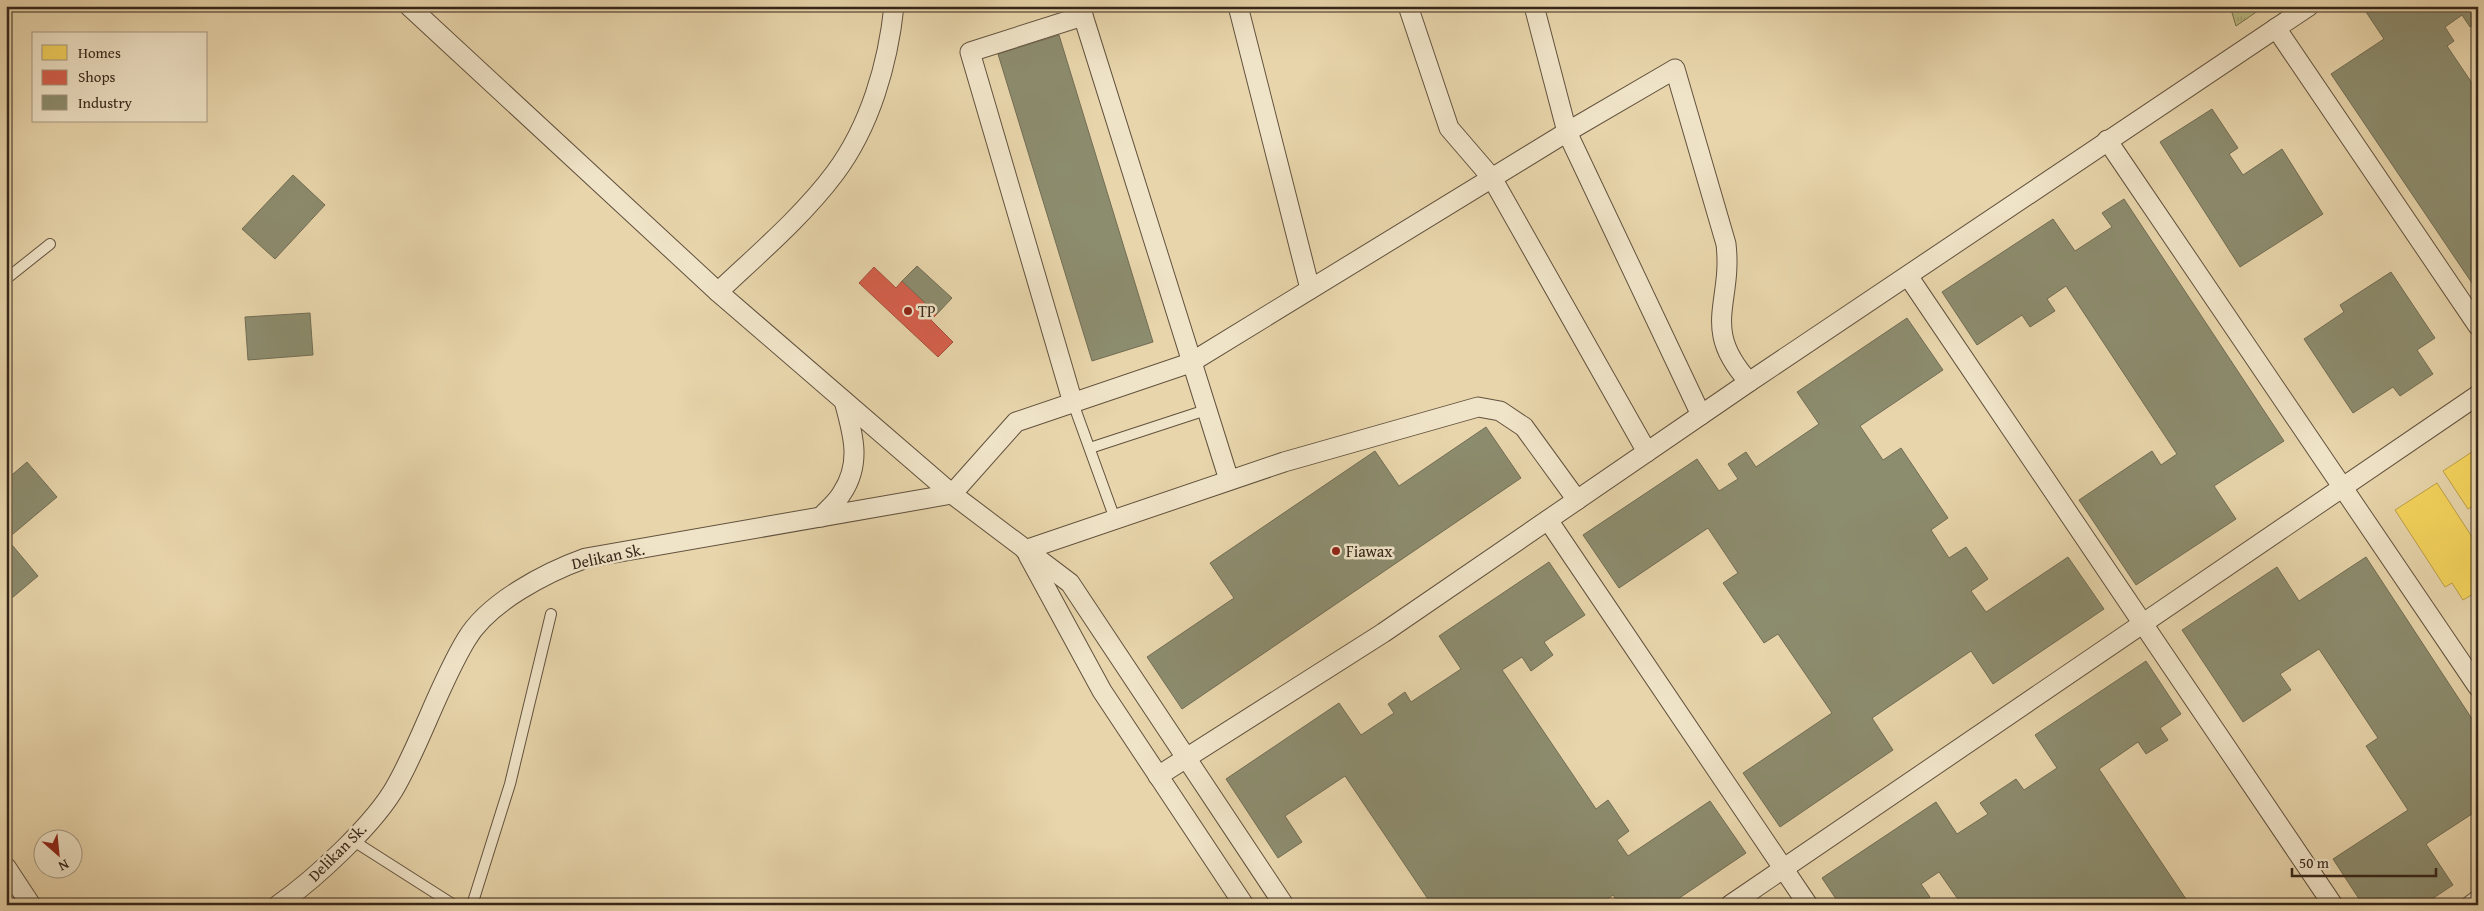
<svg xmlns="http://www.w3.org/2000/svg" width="2484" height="911" viewBox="0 0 2484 911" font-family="'Gentium Book Plus',serif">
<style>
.grass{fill:url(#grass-tufts);stroke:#79714e}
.homes{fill:#f6d55c;stroke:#bca048}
.shops{fill:#d6604d;stroke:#a64f3d}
.industry{fill:#8c8c6e;stroke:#726d54}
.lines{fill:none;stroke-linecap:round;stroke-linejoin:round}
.lane-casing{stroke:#62523e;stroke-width:12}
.street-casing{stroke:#62523e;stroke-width:21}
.lane{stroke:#f0e4c8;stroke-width:10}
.street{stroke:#f0e4c8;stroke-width:19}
.poi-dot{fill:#8f2418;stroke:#f0e4c8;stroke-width:2}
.labels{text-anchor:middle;stroke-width:5;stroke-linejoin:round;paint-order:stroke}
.poi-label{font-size:16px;fill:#362619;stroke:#f0e4c8;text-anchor:start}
.street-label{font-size:16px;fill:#362619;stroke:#f0e4c8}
</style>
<defs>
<pattern id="grass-tufts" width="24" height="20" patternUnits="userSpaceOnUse" patternTransform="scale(1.25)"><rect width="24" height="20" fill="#bcbc84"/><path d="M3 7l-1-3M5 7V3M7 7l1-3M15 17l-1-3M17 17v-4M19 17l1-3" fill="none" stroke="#a2a171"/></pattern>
</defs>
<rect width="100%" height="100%" fill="#e8d5ab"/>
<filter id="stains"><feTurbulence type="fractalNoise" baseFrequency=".004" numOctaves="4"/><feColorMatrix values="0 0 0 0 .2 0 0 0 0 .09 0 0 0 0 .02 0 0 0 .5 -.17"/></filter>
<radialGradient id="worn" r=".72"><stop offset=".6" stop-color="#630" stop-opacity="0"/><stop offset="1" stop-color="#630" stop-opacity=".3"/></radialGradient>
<polygon class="grass" points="2230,6 2265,6 2236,26"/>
<g class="homes">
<polygon points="2478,448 2478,503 2468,509 2443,471"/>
<polygon points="2437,483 2478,546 2478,591 2463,600 2452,583 2445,587 2395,510"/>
</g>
<polygon class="shops" points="874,267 896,288 902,281 937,314 931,320 953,342 938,357 859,283"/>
<g class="industry">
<polygon points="2362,6 2478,6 2478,22 2470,27 2462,15 2445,27 2454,41 2447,46 2478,92 2478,292 2331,74 2384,39"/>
<polygon points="1059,35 1153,342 1092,361 998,54"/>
<polygon points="2212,109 2238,148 2229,154 2243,175 2282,149 2323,214 2240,267 2160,142"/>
<polygon points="293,175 325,205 275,259 242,229"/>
<polygon points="2124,199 2284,441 2214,486 2236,519 2136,585 2079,500 2152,451 2161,465 2177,454 2066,286 2047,299 2055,311 2030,327 2022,315 1977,345 1942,292 2053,219 2075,251 2112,227 2102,213"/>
<polygon points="917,266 952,298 937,314 902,281"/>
<polygon points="2391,272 2435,338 2417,350 2433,374 2400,396 2393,387 2353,413 2304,339 2344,312 2340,305"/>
<polygon points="310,313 313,355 248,360 245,317"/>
<polygon points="1907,318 1943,370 1860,426 1883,460 1901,448 1948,518 1931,530 1949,558 1966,547 1988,579 1971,591 1986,612 2068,557 2104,609 1993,684 1971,651 1872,718 1893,750 1780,827 1743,773 1832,713 1778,634 1764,643 1723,583 1738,573 1708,528 1619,588 1583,535 1697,459 1719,491 1738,479 1728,464 1746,452 1756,467 1819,424 1797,392"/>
<polygon points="1486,427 1521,478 1182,709 1147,657 1234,598 1210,563 1375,451 1399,486"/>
<polygon points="27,462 57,497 7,539 38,576 6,603 6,480"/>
<polygon points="2366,557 2478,728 2478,810 2426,844 2453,885 2423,905 2363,905 2333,859 2408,810 2366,746 2378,738 2319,649 2280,674 2291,690 2243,722 2182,630 2277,567 2299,601"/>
<polygon points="1549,562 1585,615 1544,642 1553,655 1531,671 1522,657 1502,670 1596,809 1608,800 1629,831 1617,840 1628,856 1710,801 1746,853 1669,905 1620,905 1613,895 1599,905 1432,905 1345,776 1285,816 1302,842 1278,858 1226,779 1339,703 1361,735 1394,713 1388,704 1405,692 1411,702 1461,669 1439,636"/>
<polygon points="2146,661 2181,714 2160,728 2168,740 2146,754 2138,742 2099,769 2190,905 1962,905 1939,872 1921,884 1930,897 1919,905 1902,905 1898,899 1890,905 1840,905 1822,878 1936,802 1957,834 1988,814 1980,803 2016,779 2024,790 2057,768 2035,735"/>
</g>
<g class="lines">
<defs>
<g id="lane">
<polyline points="6,279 50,244"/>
<polyline points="1073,403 1115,519"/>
<polyline points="1090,448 1206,410"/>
<polyline points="352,840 454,905"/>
<polyline points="472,905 510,784 551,614"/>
</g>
<g id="street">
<polyline points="409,6 718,292 952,494 1070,583 1284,905"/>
<polyline points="1080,6 1229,480"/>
<polyline points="1238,6 1310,289"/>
<polyline points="1408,6 1449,128 1492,178 1647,452"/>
<polyline points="1534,6 1567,132 1701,415"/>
<polyline points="2276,28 2478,326"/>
<polyline points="2107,140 2478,687"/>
<polyline points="1908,276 2333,905"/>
<path d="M 718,292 C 757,255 803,216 835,173 C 870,126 888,64 894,6"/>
<polyline points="1073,403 970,52 1083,16"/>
<path d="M 952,494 L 1016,422 L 1190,363 L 1567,132 L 1675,69 L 1726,244 C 1733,304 1700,328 1749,382"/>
<path d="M 821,517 C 828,509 837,502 842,493 C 862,463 853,434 844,401"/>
<polyline points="1548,520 1808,905"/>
<polyline points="1025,550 1284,462 1478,407 1500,411 1524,427 1577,500"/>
<polyline points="1028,555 1102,691 1244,905"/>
<polyline points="1158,776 1383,633 1749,382 2309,6"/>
<polyline points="6,867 31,905"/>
<path d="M 278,905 C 315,879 376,823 397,784 C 423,737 439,685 466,640 C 488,602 547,572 586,558 L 952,494"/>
<polyline points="1730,905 2478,395"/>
<polyline points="2471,905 2478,900"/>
</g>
</defs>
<use href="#lane" class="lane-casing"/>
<use href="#street" class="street-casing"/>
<use href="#lane" class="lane"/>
<use href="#street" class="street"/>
</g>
<g class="poi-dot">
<circle cx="908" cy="311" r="5"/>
<circle cx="1336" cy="551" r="5"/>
</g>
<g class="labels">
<g class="poi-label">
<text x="918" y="317">TP</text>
<text x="1346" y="557">Fiawax</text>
</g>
<g class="street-label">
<text transform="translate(608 556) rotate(-12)" y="6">Delikan Sk.</text>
<text transform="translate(337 852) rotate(-45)" y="6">Delikan Sk.</text>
</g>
</g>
<rect width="2484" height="911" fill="none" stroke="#e8d5ab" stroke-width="25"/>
<rect x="8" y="8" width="2469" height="896" fill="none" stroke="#362619" stroke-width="2.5"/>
<rect x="12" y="12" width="2459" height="886" fill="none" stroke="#362619"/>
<rect x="32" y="32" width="175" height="90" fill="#f0e4c8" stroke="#a69882"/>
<rect x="42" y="45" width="25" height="15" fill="#f6d55c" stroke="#a69882"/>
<text x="78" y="58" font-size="15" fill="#362619">Homes</text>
<rect x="42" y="70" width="25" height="15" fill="#d6604d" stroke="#a69882"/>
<text x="78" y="82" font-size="15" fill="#362619">Shops</text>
<rect x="42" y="95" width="25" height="15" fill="#8c8c6e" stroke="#a69882"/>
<text x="78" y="108" font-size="15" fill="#362619">Industry</text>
<g transform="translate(58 854) rotate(153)"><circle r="24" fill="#f0e4c8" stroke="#a69882"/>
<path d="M0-4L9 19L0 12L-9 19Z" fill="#8f2418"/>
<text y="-8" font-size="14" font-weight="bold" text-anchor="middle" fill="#362619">N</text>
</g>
<path d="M2292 868v8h144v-8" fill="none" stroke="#362619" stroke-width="2.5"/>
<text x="2299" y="868" font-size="15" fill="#362619" stroke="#f0e4c8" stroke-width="4" paint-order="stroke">50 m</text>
<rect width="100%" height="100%" filter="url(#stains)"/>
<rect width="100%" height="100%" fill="url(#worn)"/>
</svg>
